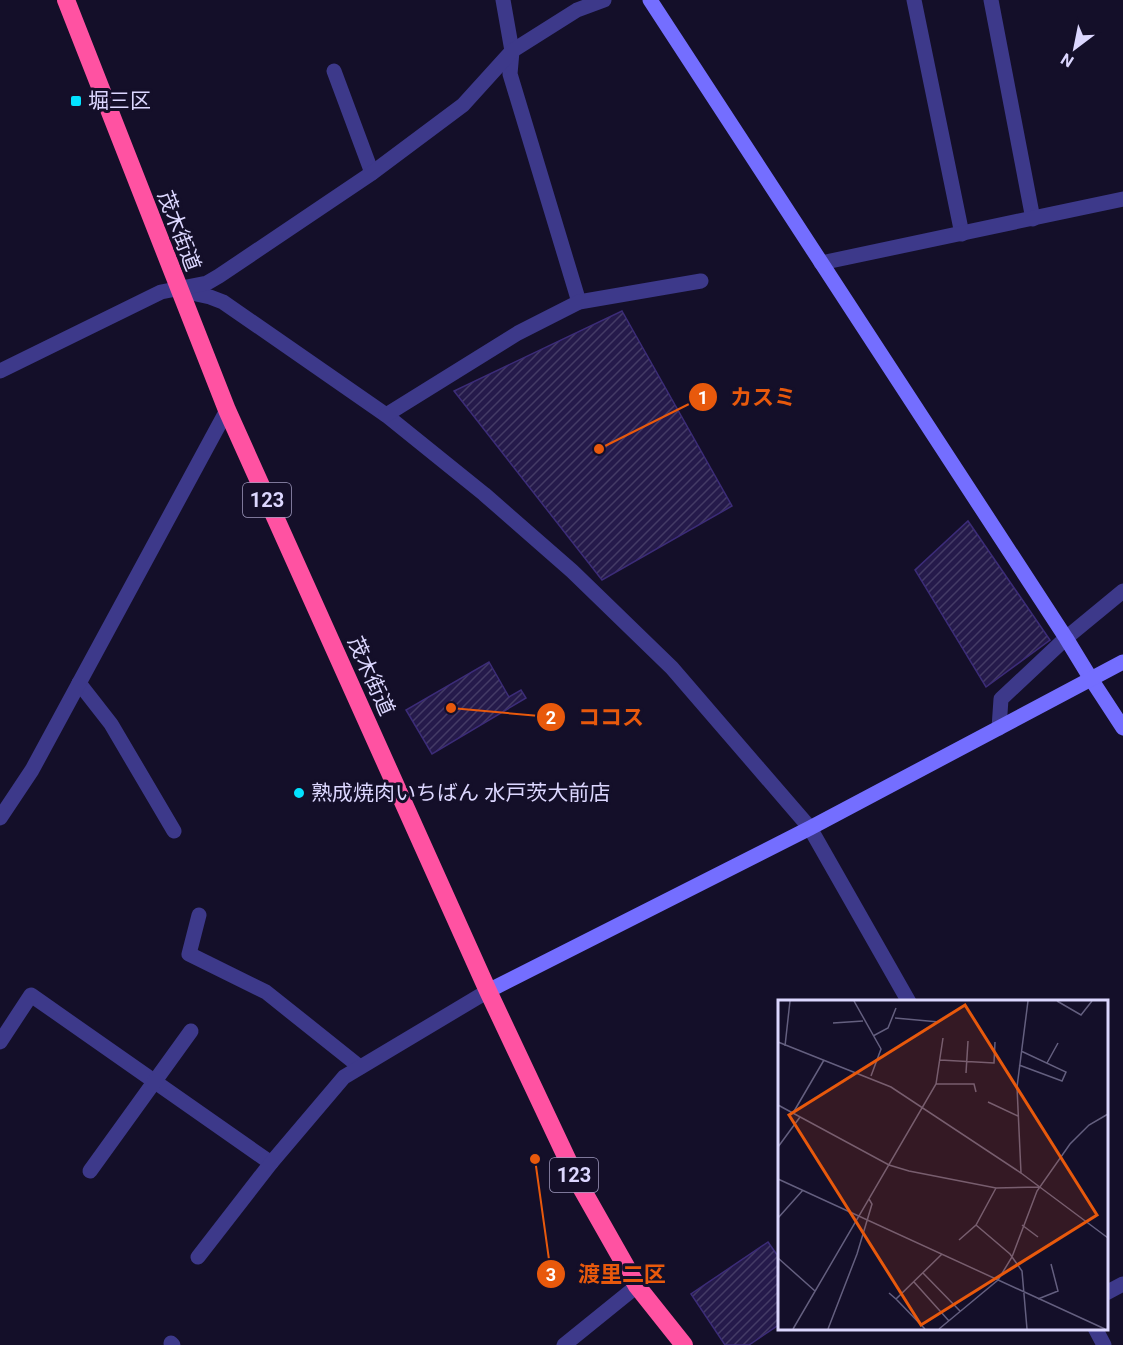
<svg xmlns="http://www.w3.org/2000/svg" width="1123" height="1345" viewBox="0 0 1123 1345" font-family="Roboto,'Noto Sans JP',sans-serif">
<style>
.building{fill:url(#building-hatch);stroke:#3c2c78;stroke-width:1.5}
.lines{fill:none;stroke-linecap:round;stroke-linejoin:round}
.street{stroke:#3d398a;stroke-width:15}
.secondary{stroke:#746eff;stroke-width:15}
.highway{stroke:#ff52a2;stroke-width:18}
.poi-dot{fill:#03e2ff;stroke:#140f29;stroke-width:2}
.labels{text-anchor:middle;stroke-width:6;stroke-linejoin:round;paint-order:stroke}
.shield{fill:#140f29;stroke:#a09bbf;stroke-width:1.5}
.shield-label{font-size:20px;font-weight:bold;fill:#dcd7ff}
.poi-label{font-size:21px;fill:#dcd7ff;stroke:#140f29;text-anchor:start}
.street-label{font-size:21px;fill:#dcd7ff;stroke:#140f29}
.inset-road{fill:none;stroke:#645f7f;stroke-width:1.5}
.view{fill:#e8590c;fill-opacity:0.15;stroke:#e8590c;stroke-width:3}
.inset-edge{fill:none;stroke:#dcd7ff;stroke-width:3}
.leader{fill:none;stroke:#e8590c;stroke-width:2}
.callout-dot{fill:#e8590c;stroke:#140f29;stroke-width:2}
.mark-label{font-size:18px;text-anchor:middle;font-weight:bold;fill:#fff}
.callout-label{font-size:22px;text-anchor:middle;font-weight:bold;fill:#e8590c;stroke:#140f29;stroke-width:6;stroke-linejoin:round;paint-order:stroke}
</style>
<defs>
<pattern id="building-hatch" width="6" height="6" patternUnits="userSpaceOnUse" patternTransform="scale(1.5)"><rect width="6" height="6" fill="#251a4b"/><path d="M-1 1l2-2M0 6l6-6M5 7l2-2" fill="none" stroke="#443b66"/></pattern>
</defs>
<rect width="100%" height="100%" fill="#140f29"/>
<g class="building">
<polygon points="622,311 732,506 602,580 454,391"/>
<polygon points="968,521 1050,640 986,687 915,570"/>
<polygon points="489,662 509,697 521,690 526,698 432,754 406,710"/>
<polygon points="768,1242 780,1259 780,1324 749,1345 725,1345 691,1294"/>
</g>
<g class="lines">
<g class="street">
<polyline points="503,0 512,51 510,74 579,302"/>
<polyline points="914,0 962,234"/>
<polyline points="991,0 1033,219"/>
<polyline points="334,71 372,173"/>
<polyline points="821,263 1123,199"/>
<polyline points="178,290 210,297 223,302 386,415 484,494 572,571 672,668 810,828 909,1002"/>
<polyline points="0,371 161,292 207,283 219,276 372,173 463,105 512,51 577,10 604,0"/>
<polyline points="386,415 518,333 579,302 701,281"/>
<polyline points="79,683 111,724 174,831"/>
<polyline points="999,728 1001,699 1066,638 1123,591"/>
<polyline points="0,818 32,770 227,410"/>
<polyline points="199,915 189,954 266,992 360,1067"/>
<polyline points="0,1042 31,995 271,1163"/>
<polyline points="90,1171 191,1031"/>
<polyline points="198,1257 271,1163 344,1077 488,991"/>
<polyline points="1106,1293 1123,1284"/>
<polyline points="1095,1328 1104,1345"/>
<polyline points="171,1343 173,1345"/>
<polyline points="564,1345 637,1286"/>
</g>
<g class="secondary">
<polyline points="650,0 1066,638 1091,679 1123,728"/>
<polyline points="488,991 810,828 1123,662"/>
</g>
<polyline class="highway" points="66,0 227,410 488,991 578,1182 637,1286 684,1345"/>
</g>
<g class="poi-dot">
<rect x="70" y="95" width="12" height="12" rx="3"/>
<circle cx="299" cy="793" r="6"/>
</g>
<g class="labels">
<g class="shield">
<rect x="243" y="483" width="48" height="34" rx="4.5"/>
<rect x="550" y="1158" width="48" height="34" rx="4.5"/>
</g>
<g class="shield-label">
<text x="267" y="507">123</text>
<text x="574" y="1182">123</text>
</g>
<g class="poi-label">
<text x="88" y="108">堀三区</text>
<text x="311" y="800">熟成焼肉いちばん 水戸茨大前店</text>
</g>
<g class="street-label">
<text transform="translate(179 231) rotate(69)" y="7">茂木街道</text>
<text transform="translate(371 676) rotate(66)" y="7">茂木街道</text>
</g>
</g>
<g transform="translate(778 1000)">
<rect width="330" height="330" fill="#140f29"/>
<path class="inset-road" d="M 76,1 L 103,49 L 93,76M 279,1 L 303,15 L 314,1M 117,18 L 161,22M 55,23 L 85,21M 95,36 L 110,28 L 118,8M 0,42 L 113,87 L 243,173 L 330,238M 7,46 L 12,1M 162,60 L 216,63 L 217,42M 269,63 L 280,43M 241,65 L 284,81 L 288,72 L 243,51M 188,73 L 190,41M 158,84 L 196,84 L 198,92M 210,102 L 240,116M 0,105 L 111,165 L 131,171 L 218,188 L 262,187M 15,113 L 46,60M 0,147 L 22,117M 243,173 L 239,87 L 250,1M 0,179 L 327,329M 0,218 L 25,190M 198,225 L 232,254 L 244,271 L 249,329M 244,225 L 260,237M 181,240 L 198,225 L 218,188M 0,258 L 37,291M 145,273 L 182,311M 136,282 L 171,321M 111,293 L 118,299 L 164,254M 118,299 L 147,329M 260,299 L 280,291 L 273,264M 15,329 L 158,84 L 165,38M 50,329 L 79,254 L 94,204 L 91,199M 161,329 L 220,280 L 234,257 L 259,191 L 292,144 L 311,125 L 330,114"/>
<path class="view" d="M 187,5 L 319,215 L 143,325 L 11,115 Z"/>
<rect width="330" height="330" class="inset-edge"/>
</g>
<path class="leader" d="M599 449L703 397M451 708L551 717M535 1159L551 1274"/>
<g class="callout-dot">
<circle cx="599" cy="449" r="6"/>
<circle cx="451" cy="708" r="6"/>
<circle cx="535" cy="1159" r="6"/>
<circle cx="703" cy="397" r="15"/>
<circle cx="551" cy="717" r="15"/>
<circle cx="551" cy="1274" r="15"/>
</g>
<g class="mark-label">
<text x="703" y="404">1</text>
<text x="551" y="724">2</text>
<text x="551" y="1281">3</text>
</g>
<g class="callout-label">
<text x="763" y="405">カスミ</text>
<text x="611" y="725">ココス</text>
<text x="622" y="1282">渡里二区</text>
</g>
<g transform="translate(1075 48) rotate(212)" stroke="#140f29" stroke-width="4.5" paint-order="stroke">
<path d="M0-4.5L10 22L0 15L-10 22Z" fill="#dcd7ff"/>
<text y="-9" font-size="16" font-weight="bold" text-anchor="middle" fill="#dcd7ff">N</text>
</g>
</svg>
